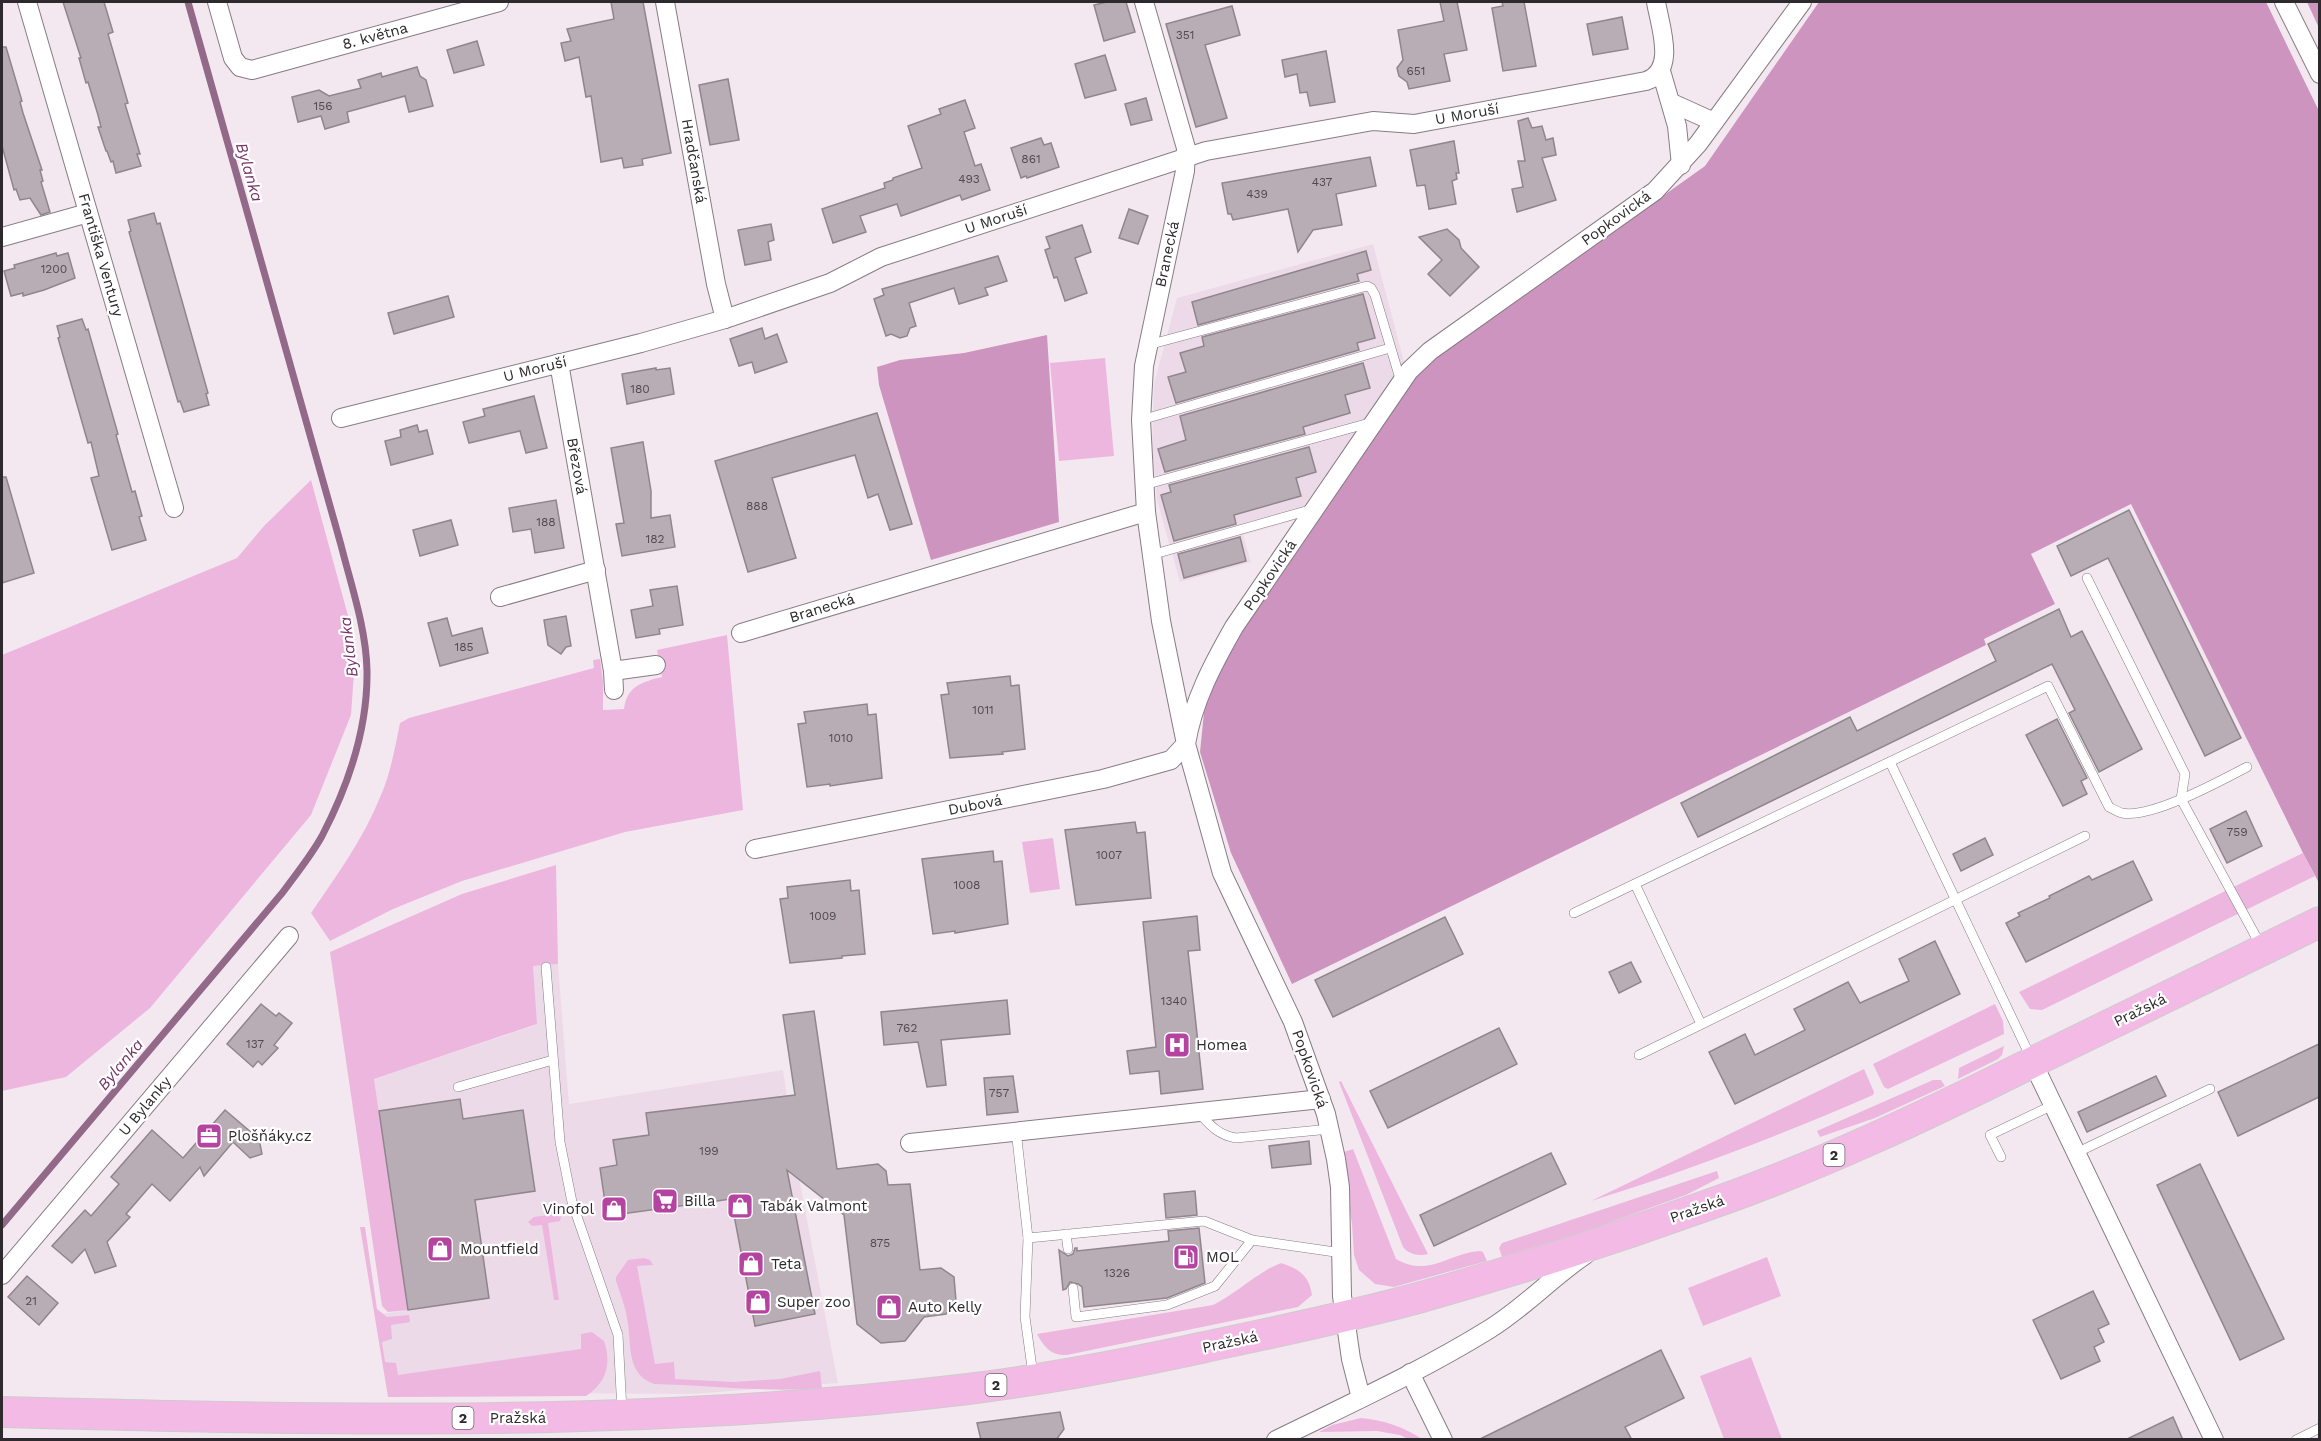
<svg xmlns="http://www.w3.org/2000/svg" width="2321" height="1441" viewBox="0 0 2321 1441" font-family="'Work Sans',sans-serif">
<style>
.built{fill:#eddae8}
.green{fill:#edb6df}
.forest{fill:#ce94c0}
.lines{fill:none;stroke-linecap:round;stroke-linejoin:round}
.stream{stroke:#926988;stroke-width:7}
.building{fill:#b8adb5;stroke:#90858d;stroke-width:1.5}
.lane-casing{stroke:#877c84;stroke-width:10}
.street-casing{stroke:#877c84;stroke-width:20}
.primary-casing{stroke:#cdcccc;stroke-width:32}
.lane{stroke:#fff;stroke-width:9}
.street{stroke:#fff;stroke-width:18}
.primary{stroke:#f3bae6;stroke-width:30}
.labels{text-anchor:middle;stroke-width:4.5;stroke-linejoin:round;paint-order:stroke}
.number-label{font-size:12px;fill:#504a4e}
.shield{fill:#fff;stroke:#6c696b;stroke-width:1.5}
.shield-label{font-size:14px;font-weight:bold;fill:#2d292c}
.street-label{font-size:15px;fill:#2d292c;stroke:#fff}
.poi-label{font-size:15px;fill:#2d292c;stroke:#fff;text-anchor:start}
.water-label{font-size:16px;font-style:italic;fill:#773269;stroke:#fff}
</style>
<rect width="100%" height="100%" fill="#f4e8f0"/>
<g class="built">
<polygon points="1373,244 1405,366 1302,518 1243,535 1251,562 1180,582 1157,500 1152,448 1154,384 1177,298"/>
<polygon points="558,964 569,1104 783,1070 800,1183 838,1383 692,1394 388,1392 375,1315 408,1310 374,1079 536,1025 533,966"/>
</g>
<g class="green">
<polygon points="1105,358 1114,456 1059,461 1050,363"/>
<polygon points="311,480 356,645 351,715 311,815 150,1008 66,1077 2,1091 2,655 237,558 264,526"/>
<path d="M 727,635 L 743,810 L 625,832 L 462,881 L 393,909 L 330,941 L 311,913 C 337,875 364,838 381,795 C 391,772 395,747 400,723 L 409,718 L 594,668 L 593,660 L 600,659 L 603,681 L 603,710 L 624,709 C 627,686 642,682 662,677 L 657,650 Z"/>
<polygon points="1053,838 1060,889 1030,893 1022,842"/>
<polygon points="2303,853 2315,876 2042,1010 2030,1009 2019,992"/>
<polygon points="556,865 558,964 533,966 537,1024 374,1079 408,1310 388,1312 382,1306 330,952 462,894"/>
<polygon points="1995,1004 2003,1021 2004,1034 1888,1089 1884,1087 1873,1064"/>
<polygon points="2004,1046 2002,1055 1998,1059 1958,1079 1959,1068"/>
<path d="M 1864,1069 L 1874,1092 L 1873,1095 C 1781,1135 1688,1171 1591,1201 Z"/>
<polygon points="1933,1080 1941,1080 1945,1086 1875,1118 1820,1137 1817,1131"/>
<path d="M 1341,1081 L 1428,1254 C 1420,1256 1409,1255 1403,1247 L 1339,1082 Z"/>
<path d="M 1353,1149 L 1396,1259 C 1429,1278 1448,1253 1480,1251 L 1483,1252 L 1487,1261 L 1394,1287 L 1375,1284 L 1359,1270 L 1354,1255 L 1352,1224 L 1341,1153 Z"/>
<polygon points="1717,1171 1719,1178 1686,1195 1583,1232 1502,1257 1499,1248 1502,1243"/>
<polygon points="555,1214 561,1217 560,1221 548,1223 559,1300 554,1300 542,1225 532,1226 528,1222 534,1217"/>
<path d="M 360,1227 L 365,1227 L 377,1309 L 387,1317 L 409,1315 L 410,1322 L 391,1325 L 392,1339 L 382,1342 L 385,1362 L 396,1363 L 398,1375 L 581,1349 L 581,1334 L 592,1332 L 604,1341 C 612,1364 606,1383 586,1396 L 388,1397 Z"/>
<polygon points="1767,1257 1781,1296 1703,1326 1688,1288"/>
<path d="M 644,1258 L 650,1260 L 653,1265 L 637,1266 L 655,1364 L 674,1362 L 675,1379 L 734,1382 L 780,1379 L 820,1371 L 822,1388 C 766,1393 710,1385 654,1384 C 625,1374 632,1342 627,1318 C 625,1305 620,1293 616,1281 L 616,1277 L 628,1260 Z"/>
<path d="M 1281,1263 C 1299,1269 1309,1275 1312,1295 L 1298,1307 L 1067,1355 C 1051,1356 1044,1347 1037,1334 L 1213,1305 C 1237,1293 1256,1273 1281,1263 Z"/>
<polygon points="1751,1357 1782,1439 1724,1439 1700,1376"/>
<path d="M 1361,1418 C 1383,1420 1404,1427 1422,1439 L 1408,1439 L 1400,1435 L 1377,1431 L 1319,1432 L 1332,1425 Z"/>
</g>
<g class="forest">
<polygon points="1819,2 2266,2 2319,111 2319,883 2303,853 2131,504 2031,554 2055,604 1984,639 1986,645 1292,984 1231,853 1200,752 1205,702 1236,637 1409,377 1705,166"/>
<polygon points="2307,2 2319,2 2319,28"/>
<polygon points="1047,335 1059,522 931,560 879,385 877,367 900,360 964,353"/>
</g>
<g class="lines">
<path class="stream" d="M 2,1225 L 283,892 C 296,874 311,856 322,836 C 348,786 368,727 367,670 C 366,628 351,585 341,545 L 188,2"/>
</g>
<g class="building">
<polygon points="63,2 104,2 113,32 108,34 128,103 125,104 140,154 137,154 141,166 116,173 113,161 111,162 107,151 106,151 98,127 101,127 98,115 88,82 86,83 79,58 81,58"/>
<polygon points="611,2 643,2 671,153 642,159 643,165 624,168 622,158 601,162 591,96 586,97 579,57 565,61 561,43 571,41 567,29 614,19"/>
<polygon points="1107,2 1126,2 1135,32 1104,41 1094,5"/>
<polygon points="1440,2 1457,2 1467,50 1444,54 1450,81 1409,89 1407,82 1399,76 1397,68 1403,60 1398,30 1444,21"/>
<polygon points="1502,2 1524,2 1536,66 1503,71 1492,8 1503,6"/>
<polygon points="1232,6 1240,35 1205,45 1227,118 1196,127 1166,24"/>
<polygon points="1622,17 1628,49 1593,55 1587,24"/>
<polygon points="477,41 484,65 454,73 447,50"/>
<polygon points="2,47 6,47 22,101 20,102 23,113 42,170 40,170 43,181 41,182 50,212 41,215 30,198 20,200 16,189 14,190 2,146"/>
<polygon points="1326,51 1335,102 1310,106 1307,92 1300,93 1297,74 1285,77 1282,60"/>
<polygon points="1105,55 1116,90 1085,98 1075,64"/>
<polygon points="417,67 420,76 426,80 433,106 409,112 405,96 347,112 349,122 325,129 321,116 298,122 292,97 319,90 329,96 361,88 358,80 381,73 382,77"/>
<polygon points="728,79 739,140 710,145 699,85"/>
<polygon points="1146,98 1152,120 1131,125 1125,104"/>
<polygon points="965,100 975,128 964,132 975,166 981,164 990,190 962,200 960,195 901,216 897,204 860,216 866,232 833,243 822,209 885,188 884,183 893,180 893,178 922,168 908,126 941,114 939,109"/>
<polygon points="1528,118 1532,128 1542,126 1546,140 1553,138 1556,155 1542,158 1556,200 1517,212 1512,189 1523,187 1518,161 1525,161 1518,121"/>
<polygon points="1041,138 1044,145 1051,143 1059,167 1027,178 1026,176 1021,178 1011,148"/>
<polygon points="1454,141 1459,173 1456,173 1457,179 1452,181 1456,204 1429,209 1425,185 1417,186 1410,150"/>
<polygon points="1370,157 1376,186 1336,194 1342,225 1313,230 1298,252 1288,209 1233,220 1231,214 1228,214 1222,183"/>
<polygon points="1129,209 1148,216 1138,244 1119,238"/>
<polygon points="154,213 157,224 160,223 208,393 206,394 209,405 184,412 180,401 178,402 129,232 131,231 128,220"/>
<polygon points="771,224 774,240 768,242 771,260 745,265 738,230"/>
<polygon points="1082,225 1091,252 1075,258 1087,293 1065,301 1057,277 1054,278 1045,250 1050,248 1046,237"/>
<polygon points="1447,229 1459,240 1461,248 1479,267 1450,296 1428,274 1442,260 1419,237"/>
<polygon points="1366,251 1371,270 1357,274 1359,281 1198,325 1192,302"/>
<polygon points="56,253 57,256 68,253 75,278 44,290 23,296 23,293 11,296 4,271 15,268 14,265"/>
<polygon points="998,256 1007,281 985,288 988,295 959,304 954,288 909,303 916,326 910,328 907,336 900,338 891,334 886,336 874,299 884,295 882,289"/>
<polygon points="1363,294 1375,338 1357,343 1359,350 1176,403 1168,377 1186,372 1180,353 1204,346 1202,337"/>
<polygon points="448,296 454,317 394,334 388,313"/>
<polygon points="82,319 86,330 88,329 118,434 116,435 132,492 135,491 142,516 139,517 146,540 112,550 91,478 99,476 91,442 88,443 58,338 60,337 57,326"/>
<polygon points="762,328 765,339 777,334 787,362 755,373 752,362 739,366 730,339"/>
<polygon points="1363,363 1370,388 1345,395 1350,413 1303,427 1305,434 1165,472 1158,449 1186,440 1180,416"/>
<polygon points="656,368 656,370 670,368 674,394 627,404 622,374"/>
<polygon points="534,396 547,448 526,453 520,431 469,443 463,422 485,416 483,409"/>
<polygon points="877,413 912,524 890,530 878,494 868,498 855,455 772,478 796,558 748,572 715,461"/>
<polygon points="417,425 419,432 427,430 433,454 391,465 385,441 401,437 400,430"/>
<polygon points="643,442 651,491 651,518 670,515 675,547 622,556 616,524 624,523 611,448"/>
<polygon points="1309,447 1316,472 1296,478 1301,496 1234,515 1236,524 1174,541 1161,495 1171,492 1169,485"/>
<polygon points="2,477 6,477 34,573 2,583"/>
<polygon points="556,500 564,548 535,553 531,529 513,532 509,508"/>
<polygon points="2129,510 2241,738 2205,756 2108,558 2071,576 2057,546"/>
<polygon points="451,520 458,545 420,556 413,530"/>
<polygon points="1240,537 1246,561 1184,578 1178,554"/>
<polygon points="677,586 683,625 659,629 660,634 636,638 631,610 653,606 650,590"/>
<polygon points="2059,609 2071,637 2082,631 2142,749 2099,772 2069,713 2075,710 2052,664 1698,837 1681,803 1850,717 1857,731 1996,661 1988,644"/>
<polygon points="566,616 571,646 566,647 561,654 548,645 544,620"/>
<polygon points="447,618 452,636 482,628 488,653 440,666 428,623"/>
<polygon points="1010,676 1011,686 1019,685 1025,749 1002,752 1003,754 950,758 941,695 949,694 947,683"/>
<polygon points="867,704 868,715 876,714 882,778 830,786 830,784 807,787 798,724 806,723 804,712"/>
<polygon points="2057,719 2087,778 2081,781 2087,794 2063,806 2026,735"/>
<polygon points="2246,811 2262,846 2227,863 2210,829"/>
<polygon points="1135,822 1137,833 1145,832 1151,898 1076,905 1065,830"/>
<polygon points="1985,838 1993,855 1961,871 1953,854"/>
<polygon points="993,851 994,862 1002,861 1008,924 955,933 955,931 933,934 922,859"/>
<polygon points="2133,861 2152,900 2026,962 2006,923 2020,916 2018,913 2050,898 2049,896 2089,876 2092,880"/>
<polygon points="850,880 851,891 859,890 865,954 842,956 842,958 790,963 780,899 788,898 787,887"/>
<polygon points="1197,916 1200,950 1188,951 1203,1089 1161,1094 1159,1071 1130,1074 1127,1051 1156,1047 1143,922"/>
<polygon points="1445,917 1463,954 1333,1017 1315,980"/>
<polygon points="1935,941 1960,994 1735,1104 1709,1052 1745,1034 1755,1055 1805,1030 1794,1009 1848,982 1860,1003 1909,981 1899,959"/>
<polygon points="1631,962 1641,982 1619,993 1609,972"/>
<polygon points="1007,1000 1010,1034 941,1040 946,1085 927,1087 918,1042 884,1045 881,1012"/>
<polygon points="261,1004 276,1016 279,1013 292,1023 274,1045 278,1048 262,1065 258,1061 253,1067 227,1044"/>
<polygon points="814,1011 837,1169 878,1164 886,1171 888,1185 910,1184 920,1270 941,1268 954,1277 956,1301 946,1314 924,1317 905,1341 881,1343 857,1324 844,1215 787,1170 815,1314 755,1326 731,1199 607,1216 600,1168 617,1165 613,1140 649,1135 646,1113 795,1095 783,1015"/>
<polygon points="1499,1028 1517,1064 1388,1128 1370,1091"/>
<polygon points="2319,1044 2319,1097 2238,1136 2218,1092"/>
<polygon points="1013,1076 1018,1112 987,1115 984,1078"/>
<polygon points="2156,1076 2166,1096 2087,1132 2078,1112"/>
<polygon points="460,1099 463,1119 523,1110 535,1191 475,1200 489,1298 408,1310 379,1111"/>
<polygon points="225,1110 259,1139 262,1154 250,1158 233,1142 204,1176 200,1167 170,1201 152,1184 126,1214 130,1217 107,1242 116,1266 95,1273 85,1249 72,1263 52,1246 85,1210 91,1216 119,1184 111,1177 152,1130 183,1158"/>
<polygon points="1309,1141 1311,1164 1272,1168 1269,1146"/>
<polygon points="1551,1153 1566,1184 1434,1246 1420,1215"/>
<polygon points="2200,1164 2284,1339 2240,1360 2157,1185"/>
<polygon points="1195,1191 1197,1215 1166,1218 1164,1194"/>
<polygon points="1199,1228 1205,1283 1167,1298 1084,1307 1082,1287 1078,1284 1070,1282 1066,1289 1063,1290 1059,1250 1068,1256 1073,1254 1075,1248 1077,1248 1077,1251 1169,1241 1168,1231"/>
<polygon points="27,1276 58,1303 39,1325 8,1297"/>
<polygon points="2093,1291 2109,1324 2098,1329 2104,1342 2094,1347 2100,1361 2061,1379 2033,1320"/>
<polygon points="1661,1350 1684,1398 1625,1427 1632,1440 1478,1440"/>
<polygon points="1060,1412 1064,1429 1056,1440 981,1440 977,1423"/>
<polygon points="2173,1417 2183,1440 2125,1440"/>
</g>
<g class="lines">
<defs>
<g id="lane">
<polyline points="1148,345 1367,286 1371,288 1375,295 1401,382"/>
<polyline points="1141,420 1390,348"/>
<polyline points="1144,485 1373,422"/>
<polyline points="1151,555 1313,509"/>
<polyline points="2087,578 2185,774 2181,799 2261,946"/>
<polyline points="1890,762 2031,1058"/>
<polyline points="1635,884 1701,1024"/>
<path d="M 1574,913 L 2048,686 L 2109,807 C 2113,809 2118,812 2122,813 C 2151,819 2220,781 2247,767"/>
<polyline points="546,967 560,1142 572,1202 618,1335 622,1411"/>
<polyline points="1639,1055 2085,836"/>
<polyline points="458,1087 553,1060"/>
<path d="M 1198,1112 C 1210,1125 1218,1135 1236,1138 L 1330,1129"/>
<polyline points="1016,1130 1028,1238 1025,1317 1033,1375"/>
<polyline points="2076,1153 2210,1089"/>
<polyline points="2001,1157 1990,1135 2053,1105"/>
<polyline points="1066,1234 1068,1249"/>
<polyline points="1028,1238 1204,1221 1252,1240 1342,1253"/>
<polyline points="1073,1288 1076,1317 1167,1305 1215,1286 1252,1240"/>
<polyline points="2296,1440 2320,1428"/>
</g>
<g id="street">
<polyline points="27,2 174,508"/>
<polyline points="217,2 233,58 240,67 252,70 499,2"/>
<polyline points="665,2 716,284 725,319"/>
<polyline points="2284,2 2320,74"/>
<polyline points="1661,71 1677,126 1681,165"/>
<polyline points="1672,103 1714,122"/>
<polyline points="2,237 88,213"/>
<polyline points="559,363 613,671 614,690"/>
<path d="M 341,418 L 641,343 L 725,319 L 830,283 L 881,257 L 1206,151 L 1373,121 L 1414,124 L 1646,81 C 1677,71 1660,26 1656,2"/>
<polyline points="500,597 596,570"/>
<polyline points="741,633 1146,512 1141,420 1144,366 1185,171 1186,148 1144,2"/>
<polyline points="613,671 656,665"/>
<polyline points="755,849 1103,779 1171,760 1186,744 1161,621 1146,512"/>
<polyline points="2033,1063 2214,1440"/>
<polyline points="910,1143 1321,1099"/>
<polyline points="2,1275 289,936"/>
<polyline points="1410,1373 1443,1440"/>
<path d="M 1361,1398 L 1351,1359 L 1342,1296 L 1340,1187 L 1336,1159 L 1326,1114 L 1293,1022 L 1222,873 L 1186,744 C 1193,701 1213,664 1234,627 L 1409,371 L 1430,351 L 1655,191 L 1698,144 L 1802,2"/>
<path d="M 1276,1440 C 1347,1405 1420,1372 1488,1330 C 1523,1309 1551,1278 1585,1255"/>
</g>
<path id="primary" d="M 2,1412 C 323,1420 647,1428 968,1389 C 1048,1379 1127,1364 1205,1347 C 1276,1332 1348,1317 1418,1298 C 1514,1271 1611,1240 1705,1206 C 1820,1166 1929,1114 2037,1060 C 2131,1014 2225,968 2320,922"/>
</defs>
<use href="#lane" class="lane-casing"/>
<use href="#street" class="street-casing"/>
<use href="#primary" class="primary-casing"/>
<use href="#lane" class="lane"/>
<use href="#street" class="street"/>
<use href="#primary" class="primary"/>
</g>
<defs>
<symbol id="hospital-square" viewBox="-11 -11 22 22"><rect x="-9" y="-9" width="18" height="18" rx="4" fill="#b544a0" stroke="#fff"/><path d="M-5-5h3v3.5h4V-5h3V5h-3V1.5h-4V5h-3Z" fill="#fff"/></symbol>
<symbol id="office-square" viewBox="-11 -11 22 22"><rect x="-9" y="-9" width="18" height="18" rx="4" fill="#b544a0" stroke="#fff"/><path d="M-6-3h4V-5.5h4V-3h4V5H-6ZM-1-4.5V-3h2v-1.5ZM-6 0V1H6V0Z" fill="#fff"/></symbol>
<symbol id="supermarket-square" viewBox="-11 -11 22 22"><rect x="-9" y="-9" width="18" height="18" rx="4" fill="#b544a0" stroke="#fff"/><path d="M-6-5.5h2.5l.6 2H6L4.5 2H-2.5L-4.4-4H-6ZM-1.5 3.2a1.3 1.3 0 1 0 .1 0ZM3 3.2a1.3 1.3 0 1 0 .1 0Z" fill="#fff"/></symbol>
<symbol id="shop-square" viewBox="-11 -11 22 22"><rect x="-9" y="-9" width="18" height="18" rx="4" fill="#b544a0" stroke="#fff"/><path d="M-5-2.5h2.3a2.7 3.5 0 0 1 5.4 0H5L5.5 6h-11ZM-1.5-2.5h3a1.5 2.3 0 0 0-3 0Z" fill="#fff"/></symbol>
<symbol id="fuel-square" viewBox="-11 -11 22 22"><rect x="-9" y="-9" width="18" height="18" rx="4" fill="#b544a0" stroke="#fff"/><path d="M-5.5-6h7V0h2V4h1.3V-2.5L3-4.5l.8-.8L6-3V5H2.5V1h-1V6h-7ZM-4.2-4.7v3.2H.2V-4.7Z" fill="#fff"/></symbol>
</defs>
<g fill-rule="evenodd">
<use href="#hospital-square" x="1162" y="1030" width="30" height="30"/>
<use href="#office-square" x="194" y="1121" width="30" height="30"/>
<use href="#supermarket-square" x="650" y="1186" width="30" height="30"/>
<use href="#shop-square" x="725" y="1191" width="30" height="30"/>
<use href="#shop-square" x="599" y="1194" width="30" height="30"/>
<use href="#shop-square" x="425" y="1234" width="30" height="30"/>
<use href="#fuel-square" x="1171" y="1242" width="30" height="30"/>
<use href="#shop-square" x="736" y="1249" width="30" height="30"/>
<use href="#shop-square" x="743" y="1287" width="30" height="30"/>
<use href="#shop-square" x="874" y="1292" width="30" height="30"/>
</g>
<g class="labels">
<g class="number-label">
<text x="1185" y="39">351</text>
<text x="1416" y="75">651</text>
<text x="323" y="110">156</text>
<text x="1031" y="163">861</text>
<text x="969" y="183">493</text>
<text x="1322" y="186">437</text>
<text x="1257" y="198">439</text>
<text x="54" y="273">1200</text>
<text x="640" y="393">180</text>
<text x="757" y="510">888</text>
<text x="546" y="526">188</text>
<text x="655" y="543">182</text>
<text x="464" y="651">185</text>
<text x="983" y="714">1011</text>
<text x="841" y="742">1010</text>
<text x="2237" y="836">759</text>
<text x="1109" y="859">1007</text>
<text x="967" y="889">1008</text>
<text x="823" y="920">1009</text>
<text x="1174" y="1005">1340</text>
<text x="907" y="1032">762</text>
<text x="255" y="1048">137</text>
<text x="999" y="1097">757</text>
<text x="709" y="1155">199</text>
<text x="880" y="1247">875</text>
<text x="1117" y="1277">1326</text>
<text x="31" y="1305">21</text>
</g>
<g class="shield">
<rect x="1823.5" y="1144" width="21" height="22" rx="4.5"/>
<rect x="985.5" y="1374" width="21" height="22" rx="4.5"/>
<rect x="452.5" y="1407" width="21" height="22" rx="4.5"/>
</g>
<g class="shield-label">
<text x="1834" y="1160">2</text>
<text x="996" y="1390">2</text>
<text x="463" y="1423">2</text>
</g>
<g class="street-label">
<text transform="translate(375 36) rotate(-15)" y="5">8. května</text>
<text transform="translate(1467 114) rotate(-10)" y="5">U Moruší</text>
<text transform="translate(694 161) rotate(80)" y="5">Hradčanská</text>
<text transform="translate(1616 218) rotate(-36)" y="5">Popkovická</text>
<text transform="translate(996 219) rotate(-18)" y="5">U Moruší</text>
<text transform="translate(1167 254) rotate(-78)" y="5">Branecká</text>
<text transform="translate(101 255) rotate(74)" y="5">Františka Ventury</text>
<text transform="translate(535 369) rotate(-14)" y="5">U Moruší</text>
<text transform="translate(577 466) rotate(80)" y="5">Březová</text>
<text transform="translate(1270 575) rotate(-56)" y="5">Popkovická</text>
<text transform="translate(822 608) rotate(-17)" y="5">Branecká</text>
<text transform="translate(975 805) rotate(-11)" y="5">Dubová</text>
<text transform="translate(2140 1010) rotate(-26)" y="5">Pražská</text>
<text transform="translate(1310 1069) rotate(71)" y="5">Popkovická</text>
<text transform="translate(145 1106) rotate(-50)" y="5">U Bylanky</text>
<text transform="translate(1697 1209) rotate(-19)" y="5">Pražská</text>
<text transform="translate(1230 1342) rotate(-12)" y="5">Pražská</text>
<text x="518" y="1423">Pražská</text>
</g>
<g class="poi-label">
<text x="1196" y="1050">Homea</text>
<text x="228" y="1141">Plošňáky.cz</text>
<text x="684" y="1206">Billa</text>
<text x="760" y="1211">Tabák Valmont</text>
<text x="594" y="1214" text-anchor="end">Vinofol</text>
<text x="460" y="1254">Mountfield</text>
<text x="1206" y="1262">MOL</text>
<text x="771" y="1269">Teta</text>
<text x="777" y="1307">Super zoo</text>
<text x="908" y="1312">Auto Kelly</text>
</g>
<g class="water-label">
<text transform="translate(250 172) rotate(74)" y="6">Bylanka</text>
<text transform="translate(348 647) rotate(-97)" y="6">Bylanka</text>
<text transform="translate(120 1064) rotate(-50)" y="6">Bylanka</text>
</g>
</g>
<rect width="2321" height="1441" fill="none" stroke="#2d292c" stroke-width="6"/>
</svg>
